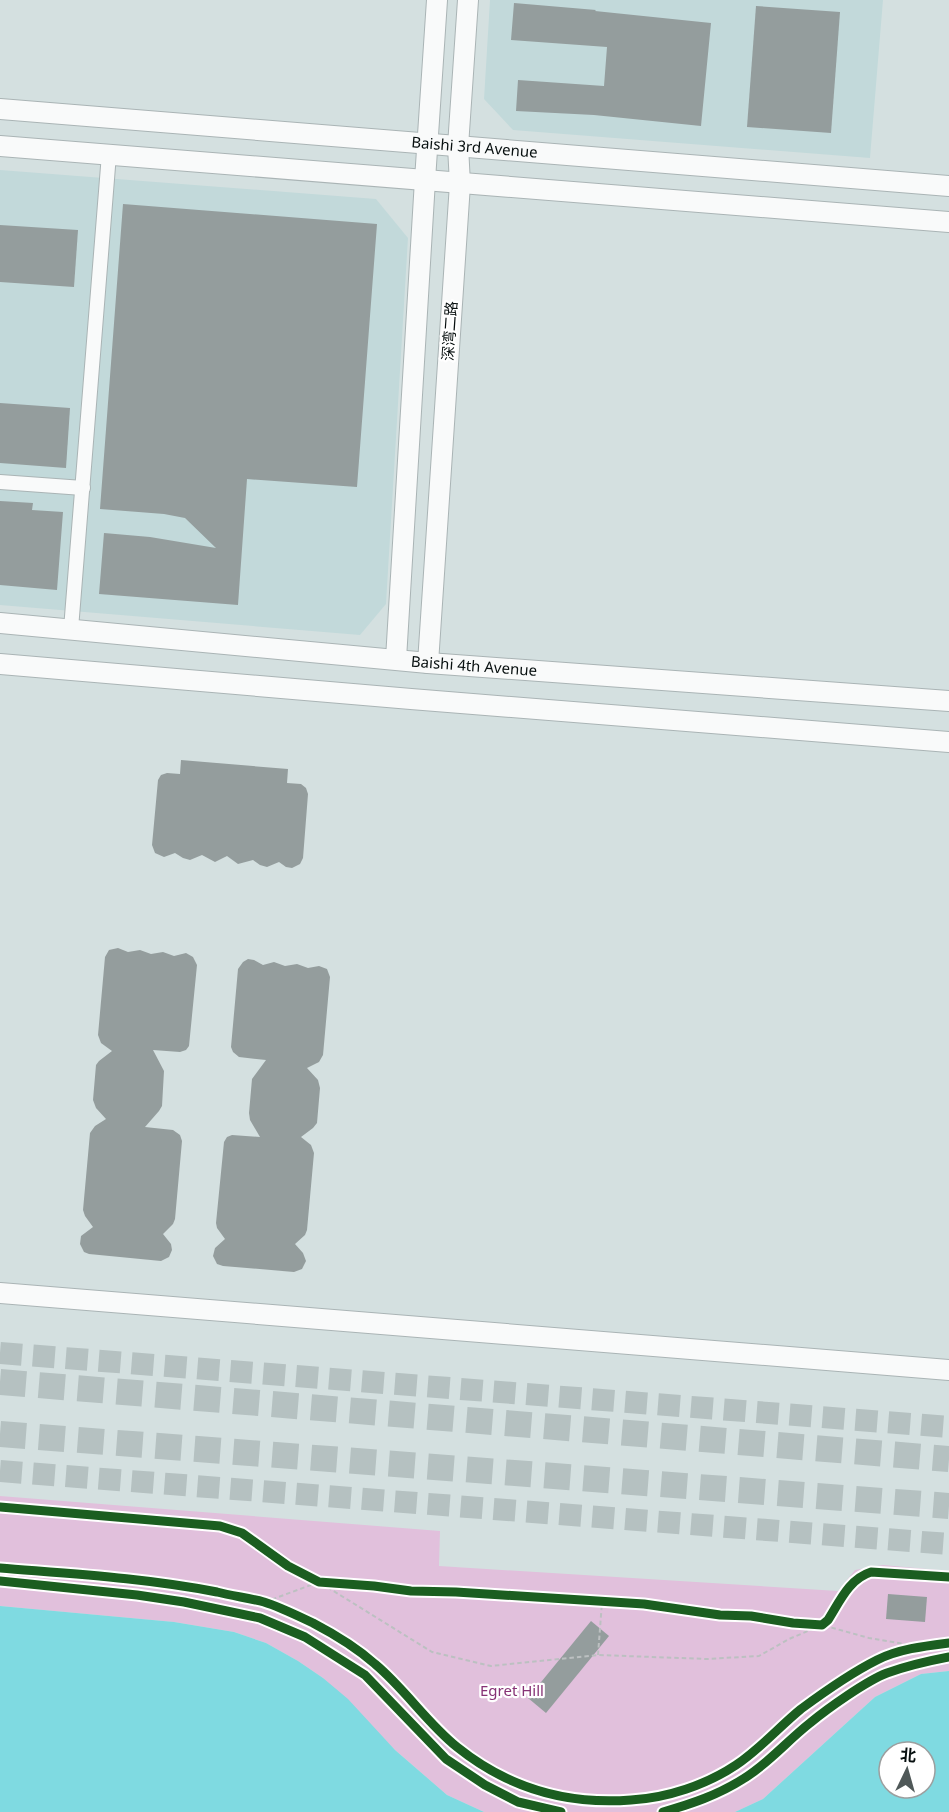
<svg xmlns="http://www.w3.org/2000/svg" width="949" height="1812" viewBox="0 0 949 1812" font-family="'Noto Sans','Noto Sans SC',sans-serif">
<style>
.built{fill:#c2d9da}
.green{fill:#e1c0dc}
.water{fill:#7fdae1;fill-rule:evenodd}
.building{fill:#949d9d}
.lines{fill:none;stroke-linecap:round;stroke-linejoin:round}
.primary-tunnel{stroke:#b5c1c1;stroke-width:22;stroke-dasharray:22 11;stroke-linecap:butt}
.highway-tunnel{stroke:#b5c1c1;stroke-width:26;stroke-dasharray:26 13;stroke-linecap:butt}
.street-casing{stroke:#aab4b5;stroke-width:16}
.secondary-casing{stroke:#aab4b5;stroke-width:22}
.path{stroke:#bcc0c1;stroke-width:2;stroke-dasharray:4.5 3;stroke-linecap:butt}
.street{stroke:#f9fafa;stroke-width:14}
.secondary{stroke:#f9fafa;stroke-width:20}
.cycleway-casing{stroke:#fff;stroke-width:13}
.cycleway{stroke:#1b5e20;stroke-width:9}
.labels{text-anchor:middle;stroke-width:4.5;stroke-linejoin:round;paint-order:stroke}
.street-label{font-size:15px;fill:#070f0f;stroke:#fff}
.park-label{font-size:15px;fill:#863275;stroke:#fff}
</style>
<rect width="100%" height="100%" fill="#d4e0e0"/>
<g class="built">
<polygon points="490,0 883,0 870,158 513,130 484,99"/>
<polygon points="0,170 376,199 408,238 386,604 360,635 0,605"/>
</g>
<polygon class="green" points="0,1496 440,1531 439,1566 838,1591 855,1570 883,1565 949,1571 949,1671 921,1674 875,1697 763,1799 735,1812 484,1812 447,1795 395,1750 323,1678 298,1661 266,1643 234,1632 174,1622 0,1606"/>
<g class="water">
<polygon points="0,1606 174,1622 234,1632 266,1643 298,1661 323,1678 348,1699 395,1750 447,1795 484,1812 0,1812"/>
<path d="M 949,1671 L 949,1812 L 735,1812 L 763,1799 L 875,1697 L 921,1674 ZM 889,1752 L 925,1752 L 925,1788 L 889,1788 Z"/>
</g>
<g class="building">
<polygon points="514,3 596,10 595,11 711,23 701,126 594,115 516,111 518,80 604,86 607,47 511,40"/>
<polygon points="756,6 840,12 831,133 747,127"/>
<polygon points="123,204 377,224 357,487 247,479 238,605 99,594 104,533 150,537 216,548 185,518 164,514 100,509"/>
<polygon points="0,225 78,230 74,287 0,282"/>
<polygon points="0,403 70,408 66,468 0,463"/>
<polygon points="0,501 33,503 32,510 63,512 57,590 0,585"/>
<polygon points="181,760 288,769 287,783 301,784 306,788 308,794 303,858 300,864 292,868 286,867 279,862 267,867 260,865 253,860 238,864 227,856 215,862 202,855 190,860 183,858 175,853 164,857 155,853 152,845 158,780 161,775 167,773 180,774"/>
<polygon points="118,948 128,952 140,950 151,954 163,952 174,956 186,953 193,957 197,965 189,1046 186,1050 180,1052 153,1050 164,1071 162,1106 159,1111 145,1127 173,1130 180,1135 182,1141 175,1219 173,1224 163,1234 171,1244 172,1250 169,1257 161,1261 89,1254 84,1252 80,1244 81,1236 93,1227 85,1216 83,1210 90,1133 95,1126 106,1119 96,1108 93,1100 96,1065 99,1061 112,1051 101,1043 98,1035 105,957 109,950"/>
<polygon points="248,959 254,960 263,965 274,962 285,966 297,964 308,968 319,966 327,969 330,977 323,1055 319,1062 307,1068 318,1080 320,1088 317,1123 313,1128 301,1137 311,1145 314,1153 307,1230 305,1235 295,1244 303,1253 306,1261 302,1269 294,1272 223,1266 217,1264 213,1256 215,1248 225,1239 217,1228 216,1223 224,1142 227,1137 232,1135 260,1137 250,1120 249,1113 252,1079 266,1060 239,1057 233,1052 231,1047 238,969 243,962"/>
<polygon points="888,1594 927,1597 925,1622 886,1619"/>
<polygon points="591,1621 609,1636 546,1713 528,1698"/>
</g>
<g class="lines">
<g class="primary-tunnel">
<polyline points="0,1353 949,1427"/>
<polyline points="0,1471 949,1544"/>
</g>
<g class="highway-tunnel">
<polyline points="0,1382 949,1459"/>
<polyline points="0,1434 949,1506"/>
</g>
<defs>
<g id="street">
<polyline points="0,482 83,488"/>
<polyline points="71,629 109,154"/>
</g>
<g id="secondary">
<path id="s1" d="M 0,109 L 949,186"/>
<polyline points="0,146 949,222"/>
<path id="s2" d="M 0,623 L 428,663 L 949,701"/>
<polyline points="396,659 425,180 437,0"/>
<polyline points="428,663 460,184 458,146 468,0"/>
<polyline points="0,664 411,699 949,742"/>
<polyline points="0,1293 949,1370"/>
</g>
</defs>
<use href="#street" class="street-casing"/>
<use href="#secondary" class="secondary-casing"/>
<g class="path">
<path d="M 0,1568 C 73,1574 145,1578 217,1592 C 232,1596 249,1598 264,1602 C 280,1607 298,1616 313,1623 C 334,1634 357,1648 375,1664 C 405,1689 427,1723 457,1747 C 508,1788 567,1805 631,1800 C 667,1798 706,1785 736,1765 C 760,1749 779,1727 801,1709 C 824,1692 851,1673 877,1660 C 899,1649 925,1646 949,1643"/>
<polyline points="265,1602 319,1582 432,1652 491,1666 598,1655 707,1659 759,1656 789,1639 822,1625 869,1638 916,1646"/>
<polyline points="598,1655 602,1602"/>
</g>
<use href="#street" class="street"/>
<use href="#secondary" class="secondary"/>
<defs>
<g id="cycleway">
<path d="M 0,1507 L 220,1526 L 242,1533 L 288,1566 L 319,1582 L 374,1586 L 411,1591 L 456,1592 L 644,1604 L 720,1615 L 751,1616 L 793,1623 L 822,1625 L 828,1620 C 840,1601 849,1579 871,1572 L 949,1577"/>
<path d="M 0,1568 C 73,1574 145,1578 217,1592 C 232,1596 249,1598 264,1602 C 280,1607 298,1616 313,1623 C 334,1634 357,1648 375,1664 C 405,1689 427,1723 457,1747 C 508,1788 567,1805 631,1800 C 667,1798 706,1785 736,1765 C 760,1749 779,1727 801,1709 C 824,1692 851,1673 877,1660 C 899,1649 925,1646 949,1643"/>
<polyline points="0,1581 137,1595 184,1602 260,1618 305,1637 365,1675 446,1759 485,1785 518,1802 561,1812"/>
<path d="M 663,1812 C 691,1804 718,1795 743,1779 C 768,1764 787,1741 810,1723 C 827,1709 866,1681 887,1673 C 907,1666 928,1661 949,1657"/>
</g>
</defs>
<use href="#cycleway" class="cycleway-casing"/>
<use href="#cycleway" class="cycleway"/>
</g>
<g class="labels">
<g class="street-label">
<text dy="5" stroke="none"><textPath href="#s1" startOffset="476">Baishi 3rd Avenue</textPath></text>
<text transform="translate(450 331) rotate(-86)" y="5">深湾二路</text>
<text dy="5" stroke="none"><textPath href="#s2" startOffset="476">Baishi 4th Avenue</textPath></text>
</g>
<g class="park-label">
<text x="512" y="1696">Egret Hill</text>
</g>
</g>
<g transform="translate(907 1770) rotate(5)"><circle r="28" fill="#ffffff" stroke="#9c9f9f" stroke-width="1.5"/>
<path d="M0-4.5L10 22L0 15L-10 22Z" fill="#4f5858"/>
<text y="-9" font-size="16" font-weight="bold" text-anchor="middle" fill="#070f0f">北</text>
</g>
</svg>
